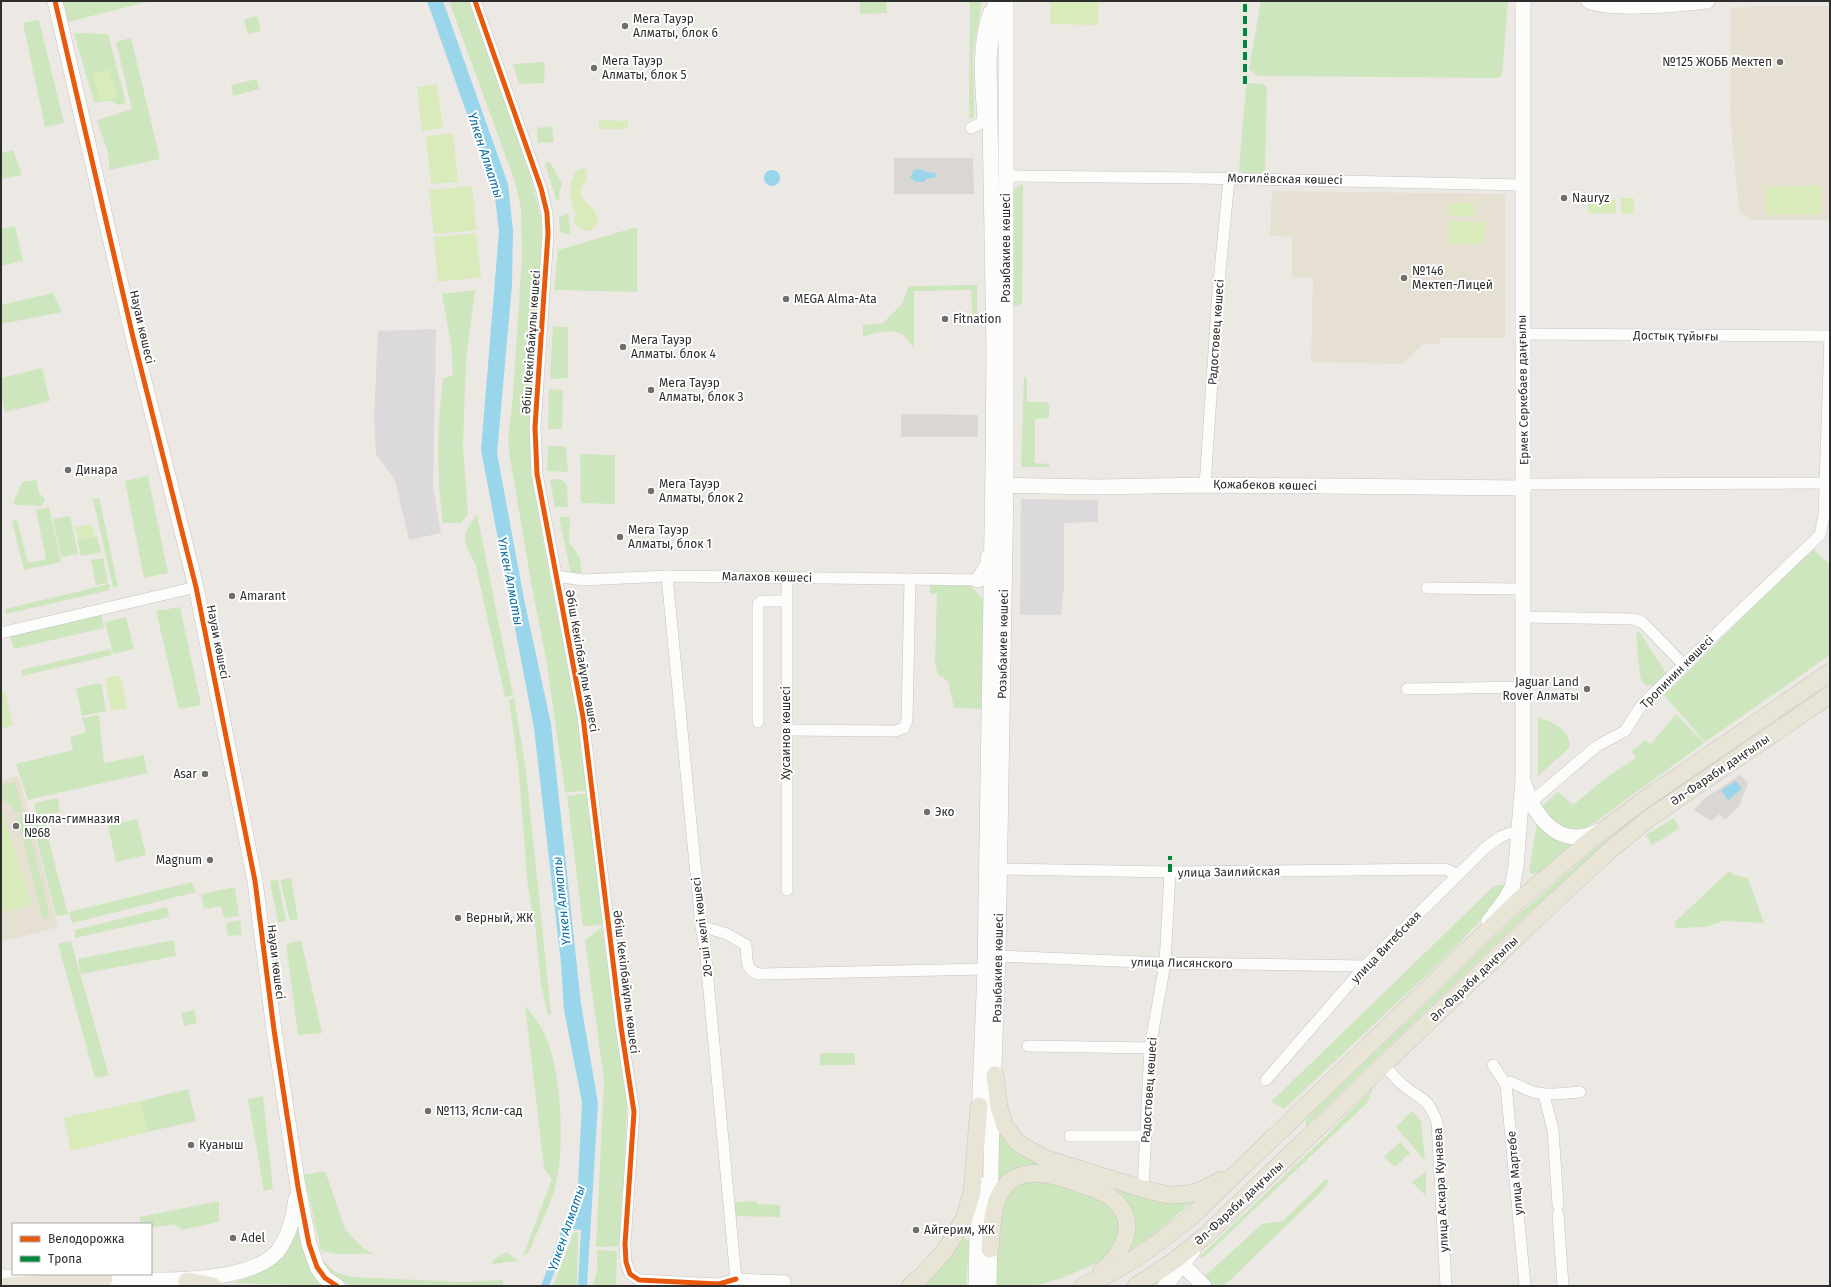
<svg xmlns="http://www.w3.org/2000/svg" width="1831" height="1287" viewBox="0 0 1831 1287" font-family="'Fira Sans',sans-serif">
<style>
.industrial{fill:#dcd9db}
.education{fill:#e6e0d3}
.green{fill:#cee6be}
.pitch{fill:#d9eabb}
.plaza{fill:#dad6d2}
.water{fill:#99d6ec}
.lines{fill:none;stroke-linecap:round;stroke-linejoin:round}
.street-casing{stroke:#c5c4c5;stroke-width:12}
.secondary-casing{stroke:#c5c4c5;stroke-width:16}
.primary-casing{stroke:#c6c5c4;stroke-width:18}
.street{stroke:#fcfcfb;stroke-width:11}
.secondary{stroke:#fcfcfb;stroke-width:15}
.primary{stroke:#e8e4d6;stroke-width:17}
.quiet{stroke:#00873e;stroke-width:4;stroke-dasharray:8 4;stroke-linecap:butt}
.cycleway-casing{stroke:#fff;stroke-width:8}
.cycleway{stroke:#e8590c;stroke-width:5}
.poi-dot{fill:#706f6e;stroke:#fff;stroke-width:1.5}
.labels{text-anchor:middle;stroke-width:4;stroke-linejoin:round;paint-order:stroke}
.poi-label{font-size:12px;fill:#2e2e2e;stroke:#fff;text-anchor:start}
.street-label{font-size:12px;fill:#2e2e2e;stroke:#fff}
.water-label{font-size:13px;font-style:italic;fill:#0d6fa3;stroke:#fff}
</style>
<rect width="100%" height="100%" fill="#ece8e4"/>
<g class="industrial">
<polygon points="436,329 433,486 441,533 409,540 395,480 376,454 374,418 378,331"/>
<polygon points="1021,499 1098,500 1098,522 1064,523 1064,586 1061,615 1020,615"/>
</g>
<g class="education">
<polygon points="1754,6 1830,6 1830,220 1752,220 1739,211 1730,115 1731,8"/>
<polygon points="1272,191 1505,194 1505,338 1440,338 1440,344 1423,344 1402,364 1311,362 1313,278 1292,277 1292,237 1270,236"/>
<polygon points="19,776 58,927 1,942 1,780"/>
</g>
<g class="green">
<polygon points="63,1 150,1 68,22"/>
<polygon points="449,1 469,1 528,166 542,222 536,495 545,552 578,718 589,791 565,792 547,664 531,582 509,452 508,439 513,396 522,256 521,209 515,182"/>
<polygon points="860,1 886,1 887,13 860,14"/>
<polygon points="970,1 982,1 973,53 974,117 969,119"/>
<polygon points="1261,1 1508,1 1502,75 1498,78 1258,76 1249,69"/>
<polygon points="257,16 261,31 248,34 244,20"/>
<polygon points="39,20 64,123 45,127 23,23"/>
<polygon points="74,33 108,34 126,103 118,105 112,101 94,102"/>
<path d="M 131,38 L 160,159 L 109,170 C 110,146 102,141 97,120 L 132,109 L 116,42 Z"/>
<polygon points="545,62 544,83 519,84 513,64"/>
<polygon points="257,79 259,89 233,96 231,85"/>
<polygon points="1249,83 1263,84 1267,87 1265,170 1262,173 1244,174 1239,170 1246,87"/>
<polygon points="552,126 554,142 538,143 537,128"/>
<polygon points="13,150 22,175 1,179 1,153"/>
<polygon points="550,162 562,184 559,194 560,199 556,200 545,163"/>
<polygon points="1023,184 1022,304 1013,306 1012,190"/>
<polygon points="568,213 571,235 560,232 559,217"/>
<polygon points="15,226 23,261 1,266 1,229"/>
<polygon points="637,227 637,292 554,290 558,250"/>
<path d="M 977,285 L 977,319 L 972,314 L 971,290 L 914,291 L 914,349 C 911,345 908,339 904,336 C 895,327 873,333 863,337 L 863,325 L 883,323 L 902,304 L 909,286 Z"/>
<path d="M 475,290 L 466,361 L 463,447 L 468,515 L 460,523 L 443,523 C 436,475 437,426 443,378 L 453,376 L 451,344 L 442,294 Z"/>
<polygon points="53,293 62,312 1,324 1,305"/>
<polygon points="553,326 568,327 568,378 550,379"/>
<polygon points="42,368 50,401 5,412 1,395 1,378"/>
<polygon points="1024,377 1027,377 1027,402 1046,402 1049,405 1049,418 1035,419 1035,463 1049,464 1049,467 1021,467"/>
<polygon points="549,389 563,390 562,429 548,429"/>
<polygon points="548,446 564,446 566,448 568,472 547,471"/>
<polygon points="580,454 615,455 615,504 581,503"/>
<polygon points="148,476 168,573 144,578 125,481"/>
<polygon points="557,479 562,480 567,485 568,507 555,507 550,480"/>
<polygon points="36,480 39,493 45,499 42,506 18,505 13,503 22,482"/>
<polygon points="99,498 118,586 113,587 93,499"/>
<polygon points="49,507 61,562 24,570 12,521 17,520 28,563 46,559 36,510"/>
<path d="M 477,514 L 513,695 L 505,697 L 475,563 C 462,539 461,537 477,514 Z"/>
<polygon points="70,516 78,554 61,557 53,519"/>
<polygon points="559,517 570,517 569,542 580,558 582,573 571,574"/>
<polygon points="97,536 101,552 81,556 77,540"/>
<polygon points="1812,548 1830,565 1830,655 1705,742 1664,695"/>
<polygon points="103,558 108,583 96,585 91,560"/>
<polygon points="109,584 110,590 6,614 5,609"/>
<polygon points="930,585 971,586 983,599 982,709 954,708 948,681 938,675 935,664 937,594 930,594"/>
<polygon points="180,607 201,705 179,709 156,611"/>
<polygon points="101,614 104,628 14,649 10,635"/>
<polygon points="126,617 134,649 113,654 105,622"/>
<polygon points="1639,631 1668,676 1656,686 1645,685 1640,677 1636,634"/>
<polygon points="110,649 112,655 22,676 21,670"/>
<polygon points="101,683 106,711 82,716 76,688"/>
<polygon points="1830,685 1830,689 1600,852 1524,917 1306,1126 1306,1120 1317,1108 1521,912 1596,848 1655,803"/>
<polygon points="514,698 526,771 551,1014 548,1015 541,984 536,932 528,887 518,765 509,700"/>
<path d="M 1676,714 L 1704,743 L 1594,823 C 1590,825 1585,829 1580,830 C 1567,832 1545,818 1542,806 L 1558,792 L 1573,805 L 1606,778 L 1636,758 L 1632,751 L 1645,740 L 1651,744 Z"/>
<polygon points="99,715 104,763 144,755 147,773 28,800 16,764 73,750 70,737 86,732 82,718"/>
<path d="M 1538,717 C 1552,722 1572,730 1569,748 L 1538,776 Z"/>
<polygon points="15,782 23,811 17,813 6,801 1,801 1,786"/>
<polygon points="589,793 603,925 583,926 567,796"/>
<polygon points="58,798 60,812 37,816 34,803"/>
<polygon points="25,814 50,917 42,918 17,816"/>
<polygon points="1674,818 1679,827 1677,830 1652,845 1646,835"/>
<polygon points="43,819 68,914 56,916 32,821"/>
<polygon points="137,819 146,855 116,862 108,826"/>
<polygon points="1537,822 1572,845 1538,873 1531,874 1529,872"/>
<polygon points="1729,871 1734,875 1748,878 1764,923 1723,921 1706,927 1675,928 1675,922"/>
<polygon points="291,878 298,919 290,921 280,880"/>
<polygon points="278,880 286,921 278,922 270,881"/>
<polygon points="192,882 196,892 72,923 69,912"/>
<polygon points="1508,884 1495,904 1455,948 1284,1109 1271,1102 1494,886"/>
<polygon points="235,887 239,916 226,918 223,916 221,906 204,909 201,894"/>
<polygon points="167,907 169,917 75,938 75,930"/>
<polygon points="240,920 242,935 228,936 226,926 228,922"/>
<polygon points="602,927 627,1105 621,1246 596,1247 604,1080 585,940"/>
<polygon points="174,940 176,956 81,974 78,959"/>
<polygon points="301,940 322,1033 298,1035 286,944"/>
<polygon points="71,941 109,1076 95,1078 58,944"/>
<path d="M 525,1005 C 531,1014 540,1023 544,1033 C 562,1068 566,1154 554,1191 C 548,1210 539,1227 532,1245 L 528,1253 L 523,1256 L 552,1179 L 544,1168 Z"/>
<polygon points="194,1010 197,1023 184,1026 181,1013"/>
<rect x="820" y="1053" width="35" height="12"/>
<polygon points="1373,1088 1367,1103 1202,1259 1200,1256 1325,1137"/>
<polygon points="188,1089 196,1121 147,1132 140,1101"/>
<polygon points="263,1096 273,1189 264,1191 248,1099"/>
<polygon points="1412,1111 1421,1121 1425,1161 1396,1127"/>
<polygon points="999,1126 1050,1168 996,1188"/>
<polygon points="1400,1142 1410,1153 1395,1167 1384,1157"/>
<polygon points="325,1171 345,1229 363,1248 373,1254 337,1254 321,1251 304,1175"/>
<polygon points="1426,1171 1426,1196 1412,1182"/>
<polygon points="1326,1179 1329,1181 1323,1190 1224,1286 1213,1286 1204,1277 1262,1224 1283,1221"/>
<path d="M 1029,1181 L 1046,1181 L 1104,1201 L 1117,1215 L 1120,1232 L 1108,1257 L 1097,1263 L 1062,1278 L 1033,1286 L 997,1286 C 998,1258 993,1210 1012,1188 C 1016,1184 1024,1183 1029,1181 Z"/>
<polygon points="1092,1181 1200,1195 1152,1236 1129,1251 1132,1236"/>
<polygon points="219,1201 219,1222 182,1230 175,1224 151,1228 151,1224 140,1224 140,1217"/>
<polygon points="757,1201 757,1204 780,1205 780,1217 735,1216 734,1202"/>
<path d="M 298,1207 C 301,1237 300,1264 325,1286 L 232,1283 L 255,1275 L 267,1268 Z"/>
<polygon points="574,1232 578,1232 577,1286 553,1286"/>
<polygon points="963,1238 968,1240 969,1246 966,1286 921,1286 959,1240"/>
<polygon points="597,1250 617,1251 616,1286 593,1286 597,1269"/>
<polygon points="506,1252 519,1261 493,1264 492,1261"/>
<polygon points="318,1261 324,1261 335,1272 351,1277 464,1282 503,1280 503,1286 351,1285 332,1277"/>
</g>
<g class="pitch">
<polygon points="1050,1 1098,1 1098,25 1050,24"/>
<polygon points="109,69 118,97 100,102 92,74"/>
<polygon points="437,84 443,128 422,131 417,87"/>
<polygon points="599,120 628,121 628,129 599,129"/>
<polygon points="453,133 458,182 431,184 426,136"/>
<path d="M 581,168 L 587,170 L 586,181 L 580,188 L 582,198 L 595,211 L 598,223 L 590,231 C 582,231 575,227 573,219 L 576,216 C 570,202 565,178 581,168 Z"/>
<polygon points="472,186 476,230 434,234 429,190"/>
<polygon points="1821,186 1821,214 1766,215 1766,187"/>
<polygon points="1621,198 1634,198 1634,214 1621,213"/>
<rect x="1588" y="200" width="28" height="13"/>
<polygon points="1448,203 1474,203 1474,216 1448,215"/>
<polygon points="1449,221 1485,222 1484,244 1449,244"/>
<polygon points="476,233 481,277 438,282 434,237"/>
<polygon points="92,524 95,536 78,539 75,527"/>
<polygon points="120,675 127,708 111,711 105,678"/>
<polygon points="1,691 5,691 13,726 1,728"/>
<polygon points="2,809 32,905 1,913 1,810"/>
<polygon points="140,1101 147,1132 71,1151 64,1118"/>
</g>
<g class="plaza">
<polygon points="894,158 973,158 974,194 894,194"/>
<polygon points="901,414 978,415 978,437 901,437"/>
<polygon points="1740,775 1748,783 1739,806 1725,820 1720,814 1711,821 1694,810 1704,799"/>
</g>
<g class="water">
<polygon points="427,1 443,1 508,184 513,231 512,285 497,453 524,599 551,724 581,1004 598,1103 587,1286 578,1286 581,1230 571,1229 549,1286 541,1286 578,1184 582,1102 564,1010 561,963 534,728 481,450 499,231 494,190"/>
<polygon points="915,169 924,170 926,172 935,173 936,177 926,179 924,182 915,182 910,177"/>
<circle cx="772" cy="178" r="8"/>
<polygon points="1736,781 1742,789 1728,800 1721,790"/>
</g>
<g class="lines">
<defs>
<g id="street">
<polyline points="475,1 541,188 547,213 548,234 535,427 537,474 583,717 621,1027 634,1112 625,1244 626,1262 630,1274 639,1280 719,1284 736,1279"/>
<path d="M 971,128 L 981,123 L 983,116 C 980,82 977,44 989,11"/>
<polyline points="1006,176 1198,178 1523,185"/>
<polyline points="1522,334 1830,336"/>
<polyline points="1524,484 1824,483"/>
<polyline points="1205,485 1218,292 1229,179"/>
<polyline points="556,576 583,580 667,576 985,580"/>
<polyline points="667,576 701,926 705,948 736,1279"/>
<polyline points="1427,588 1523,589"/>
<polyline points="1523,617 1634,619 1642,622 1684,665"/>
<polyline points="1,633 196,587"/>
<polyline points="1407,689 1523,687"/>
<polyline points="758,722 758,604 762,601 786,601"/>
<polyline points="787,730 895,731 904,728 907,720 910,579"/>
<polyline points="1531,802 1597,746 1625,731 1641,706 1657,690 1820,535 1824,516 1830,336"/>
<polyline points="1000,869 1170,872 1445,869 1458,875"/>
<polyline points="787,890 787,577"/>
<path d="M 701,926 L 727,934 L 746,945 C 747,958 745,971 759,974 L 985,969"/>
<polyline points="998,956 1165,963 1365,966"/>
<polyline points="1028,1046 1150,1048"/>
<path d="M 1384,1065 C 1391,1072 1397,1081 1404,1086 C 1424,1102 1426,1095 1437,1122 L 1446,1286"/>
<polyline points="1493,1065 1506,1085 1525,1286"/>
<polyline points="1266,1080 1365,966 1458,875 1485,848 1500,837 1510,833 1519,833"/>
<path d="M 1506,1085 L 1510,1082 C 1518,1084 1522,1088 1528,1090 C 1544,1097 1563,1093 1580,1092"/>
<polyline points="1544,1095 1553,1130 1558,1205"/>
<polyline points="1070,1136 1146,1136"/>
<polyline points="1143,1189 1150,1048 1165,963 1170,872"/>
<polyline points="1558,1214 1563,1286"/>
<polyline points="736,1279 785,1281 785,1286"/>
</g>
<g id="secondary">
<polyline points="55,1 133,337 196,587 255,881 274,1030 298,1187 309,1244 317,1267 325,1278 337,1286"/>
<path d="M 1589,1 C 1610,11 1682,4 1707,1"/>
<polyline points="997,485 1097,487 1205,485 1524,488"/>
<polyline points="978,580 988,565 988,557"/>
<path d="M 1525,786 C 1536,820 1561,850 1599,831"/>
<polyline points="1489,921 1505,900 1512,888 1516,866 1523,779 1523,1"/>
<polyline points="979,1117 985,969 993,469 994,350 989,59 995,1"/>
<polyline points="990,1215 992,1118 998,956 1006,485 1006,1"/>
<polyline points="1183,1265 1204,1286"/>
<polyline points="1,1277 34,1277"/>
<path d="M 92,1279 C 138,1280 245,1287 277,1252 C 289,1236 294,1217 296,1198"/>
<polyline points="976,1286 978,1183"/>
<polyline points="989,1286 990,1237"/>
<polyline points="1165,1286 1193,1251"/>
</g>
<g id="primary">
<polyline points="995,1075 999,1107 1005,1126 1018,1143 1044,1158 1143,1189 1168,1195 1188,1194 1202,1190 1221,1180"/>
<path d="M 990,1249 C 992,1227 992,1198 1008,1183 C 1028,1165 1057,1176 1078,1183 C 1088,1187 1100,1190 1109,1196 C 1141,1219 1125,1251 1101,1272"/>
<polyline points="187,1281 213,1286"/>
<polyline points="7,1286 104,1279"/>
<polyline points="910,1286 922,1276 946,1249 964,1219 972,1192 979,1106"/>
<path d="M 1083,1286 C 1123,1270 1157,1244 1191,1217 L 1517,902 L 1593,838 L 1641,802 L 1830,672"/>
<polyline points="1136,1286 1174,1261 1206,1235 1539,916 1609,851 1648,819 1830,695"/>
</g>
</defs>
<use href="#street" class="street-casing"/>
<use href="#secondary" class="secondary-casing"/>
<use href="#primary" class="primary-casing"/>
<use href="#street" class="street"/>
<use href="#secondary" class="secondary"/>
<use href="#primary" class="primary"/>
<g class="quiet">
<polyline points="1245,84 1245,1"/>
<polyline points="1170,872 1170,856"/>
</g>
<defs>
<g id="cycleway">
<polyline points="55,1 133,337 196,587 255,881 274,1030 298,1187 309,1244 317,1267 325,1278 337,1286"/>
<polyline points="475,1 541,188 547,213 548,234 535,427 537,474 583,717 621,1027 634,1112 625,1244 626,1262 630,1274 639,1280 719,1284 736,1279"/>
</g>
</defs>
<use href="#cycleway" class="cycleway-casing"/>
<use href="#cycleway" class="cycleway"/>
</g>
<g class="poi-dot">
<circle cx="625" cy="26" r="4"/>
<circle cx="1780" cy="62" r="4"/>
<circle cx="594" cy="68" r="4"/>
<circle cx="1564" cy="198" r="4"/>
<circle cx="1404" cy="278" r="4"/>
<circle cx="786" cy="299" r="4"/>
<circle cx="945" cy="319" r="4"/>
<circle cx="623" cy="347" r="4"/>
<circle cx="651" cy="390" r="4"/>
<circle cx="68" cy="470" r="4"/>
<circle cx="651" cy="491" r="4"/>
<circle cx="620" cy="537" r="4"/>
<circle cx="232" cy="596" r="4"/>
<circle cx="1587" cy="689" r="4"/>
<circle cx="205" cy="774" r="4"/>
<circle cx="927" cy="812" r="4"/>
<circle cx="16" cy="826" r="4"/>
<circle cx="210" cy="860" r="4"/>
<circle cx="458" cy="918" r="4"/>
<circle cx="428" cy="1111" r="4"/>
<circle cx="191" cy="1145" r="4"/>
<circle cx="916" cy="1230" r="4"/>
<circle cx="233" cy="1238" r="4"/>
</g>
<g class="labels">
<g class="poi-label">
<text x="633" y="23">Мега Тауэр<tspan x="633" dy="14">Алматы, блок 6</tspan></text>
<text x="602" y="65">Мега Тауэр<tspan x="602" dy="14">Алматы, блок 5</tspan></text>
<text x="1772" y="66" text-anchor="end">№125 ЖОББ Мектеп</text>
<text x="1572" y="202">Nauryz</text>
<text x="1412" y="275">№146<tspan x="1412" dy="14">Мектеп-Лицей</tspan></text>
<text x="794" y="303">MEGA Alma-Ata</text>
<text x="953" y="323">Fitnation</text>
<text x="631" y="344">Мега Тауэр<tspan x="631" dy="14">Алматы. блок 4</tspan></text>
<text x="659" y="387">Мега Тауэр<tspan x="659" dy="14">Алматы, блок 3</tspan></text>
<text x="76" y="474">Динара</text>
<text x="659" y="488">Мега Тауэр<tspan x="659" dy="14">Алматы, блок 2</tspan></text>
<text x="628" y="534">Мега Тауэр<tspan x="628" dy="14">Алматы, блок 1</tspan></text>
<text x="240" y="600">Amarant</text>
<text x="1579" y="686" text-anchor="end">Jaguar Land<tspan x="1579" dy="14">Rover Алматы</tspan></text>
<text x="197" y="778" text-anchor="end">Asar</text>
<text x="935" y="816">Эко</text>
<text x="24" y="823">Школа-гимназия<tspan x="24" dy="14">№68</tspan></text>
<text x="202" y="864" text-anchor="end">Magnum</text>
<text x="466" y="922">Верный, ЖК</text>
<text x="436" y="1115">№113, Ясли-сад</text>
<text x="199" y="1149">Куаныш</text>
<text x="924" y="1234">Айгерим, ЖК</text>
<text x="241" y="1242">Adel</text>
</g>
<g class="street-label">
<text transform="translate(1285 179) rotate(1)" y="4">Могилёвская көшесі</text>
<text transform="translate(1006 248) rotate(-90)" y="4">Розыбакиев көшесі</text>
<text transform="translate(142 327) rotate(77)" y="4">Науаи көшесі</text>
<text transform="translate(1216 332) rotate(-86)" y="4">Радостовец көшесі</text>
<text transform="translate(1676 336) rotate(1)" y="4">Достық тұйығы</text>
<text transform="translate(531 342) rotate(-86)" y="4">Әбіш Кекілбайұлы көшесі</text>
<text transform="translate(1523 390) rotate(-91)" y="4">Ермек Серкебаев даңғылы</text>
<text transform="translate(1265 485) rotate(1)" y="4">Қожабеков көшесі</text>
<text transform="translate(767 577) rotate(1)" y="4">Малахов көшесі</text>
<text transform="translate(218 642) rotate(79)" y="4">Науаи көшесі</text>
<text transform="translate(1003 644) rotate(-89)" y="4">Розыбакиев көшесі</text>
<text transform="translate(582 661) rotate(80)" y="4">Әбіш Кекілбайұлы көшесі</text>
<text transform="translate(1677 672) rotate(-45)" y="4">Тропинин көшесі</text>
<text transform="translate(786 733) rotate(-90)" y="4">Хусаинов көшесі</text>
<text transform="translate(1720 770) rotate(-34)" y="4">Әл-Фараби даңғылы</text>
<text transform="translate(1229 872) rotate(-1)" y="4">улица Заилийская</text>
<text transform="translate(702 927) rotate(-97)" y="4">20-ші желі көшесі</text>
<text transform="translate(1386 947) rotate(-46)" y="4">улица Витебская</text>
<text transform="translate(276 962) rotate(83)" y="4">Науаи көшесі</text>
<text transform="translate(1182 963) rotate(1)" y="4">улица Лисянского</text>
<text transform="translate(998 968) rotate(-89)" y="4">Розыбакиев көшесі</text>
<text transform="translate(1474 979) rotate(-44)" y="4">Әл-Фараби даңғылы</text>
<text transform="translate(626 982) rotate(83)" y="4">Әбіш Кекілбайұлы көшесі</text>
<text transform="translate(1149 1090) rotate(-86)" y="4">Радостовец көшесі</text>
<text transform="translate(1515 1173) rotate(-95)" y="4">улица Мартебе</text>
<text transform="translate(1441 1190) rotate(-93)" y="4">улица Аскара Кунаева</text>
<text transform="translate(1239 1203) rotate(-43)" y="4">Әл-Фараби даңғылы</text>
</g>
<g class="water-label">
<text transform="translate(486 155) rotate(72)" y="5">Үлкен Алматы</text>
<text transform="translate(511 581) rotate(79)" y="5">Үлкен Алматы</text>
<text transform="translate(561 901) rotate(-96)" y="5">Үлкен Алматы</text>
<text transform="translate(566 1228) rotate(-71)" y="5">Үлкен Алматы</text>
</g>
</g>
<rect width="1831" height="1287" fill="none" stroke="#2e2e2e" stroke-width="4"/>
<rect x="12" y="1223" width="140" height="52" fill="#ffffff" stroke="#ababab"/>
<rect x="20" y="1236" width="20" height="6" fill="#e8590c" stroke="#ababab"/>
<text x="48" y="1243" font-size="12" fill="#2e2e2e">Велодорожка</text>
<rect x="20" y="1256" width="20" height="6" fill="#00873e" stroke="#ababab"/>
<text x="48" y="1263" font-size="12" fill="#2e2e2e">Тропа</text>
</svg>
